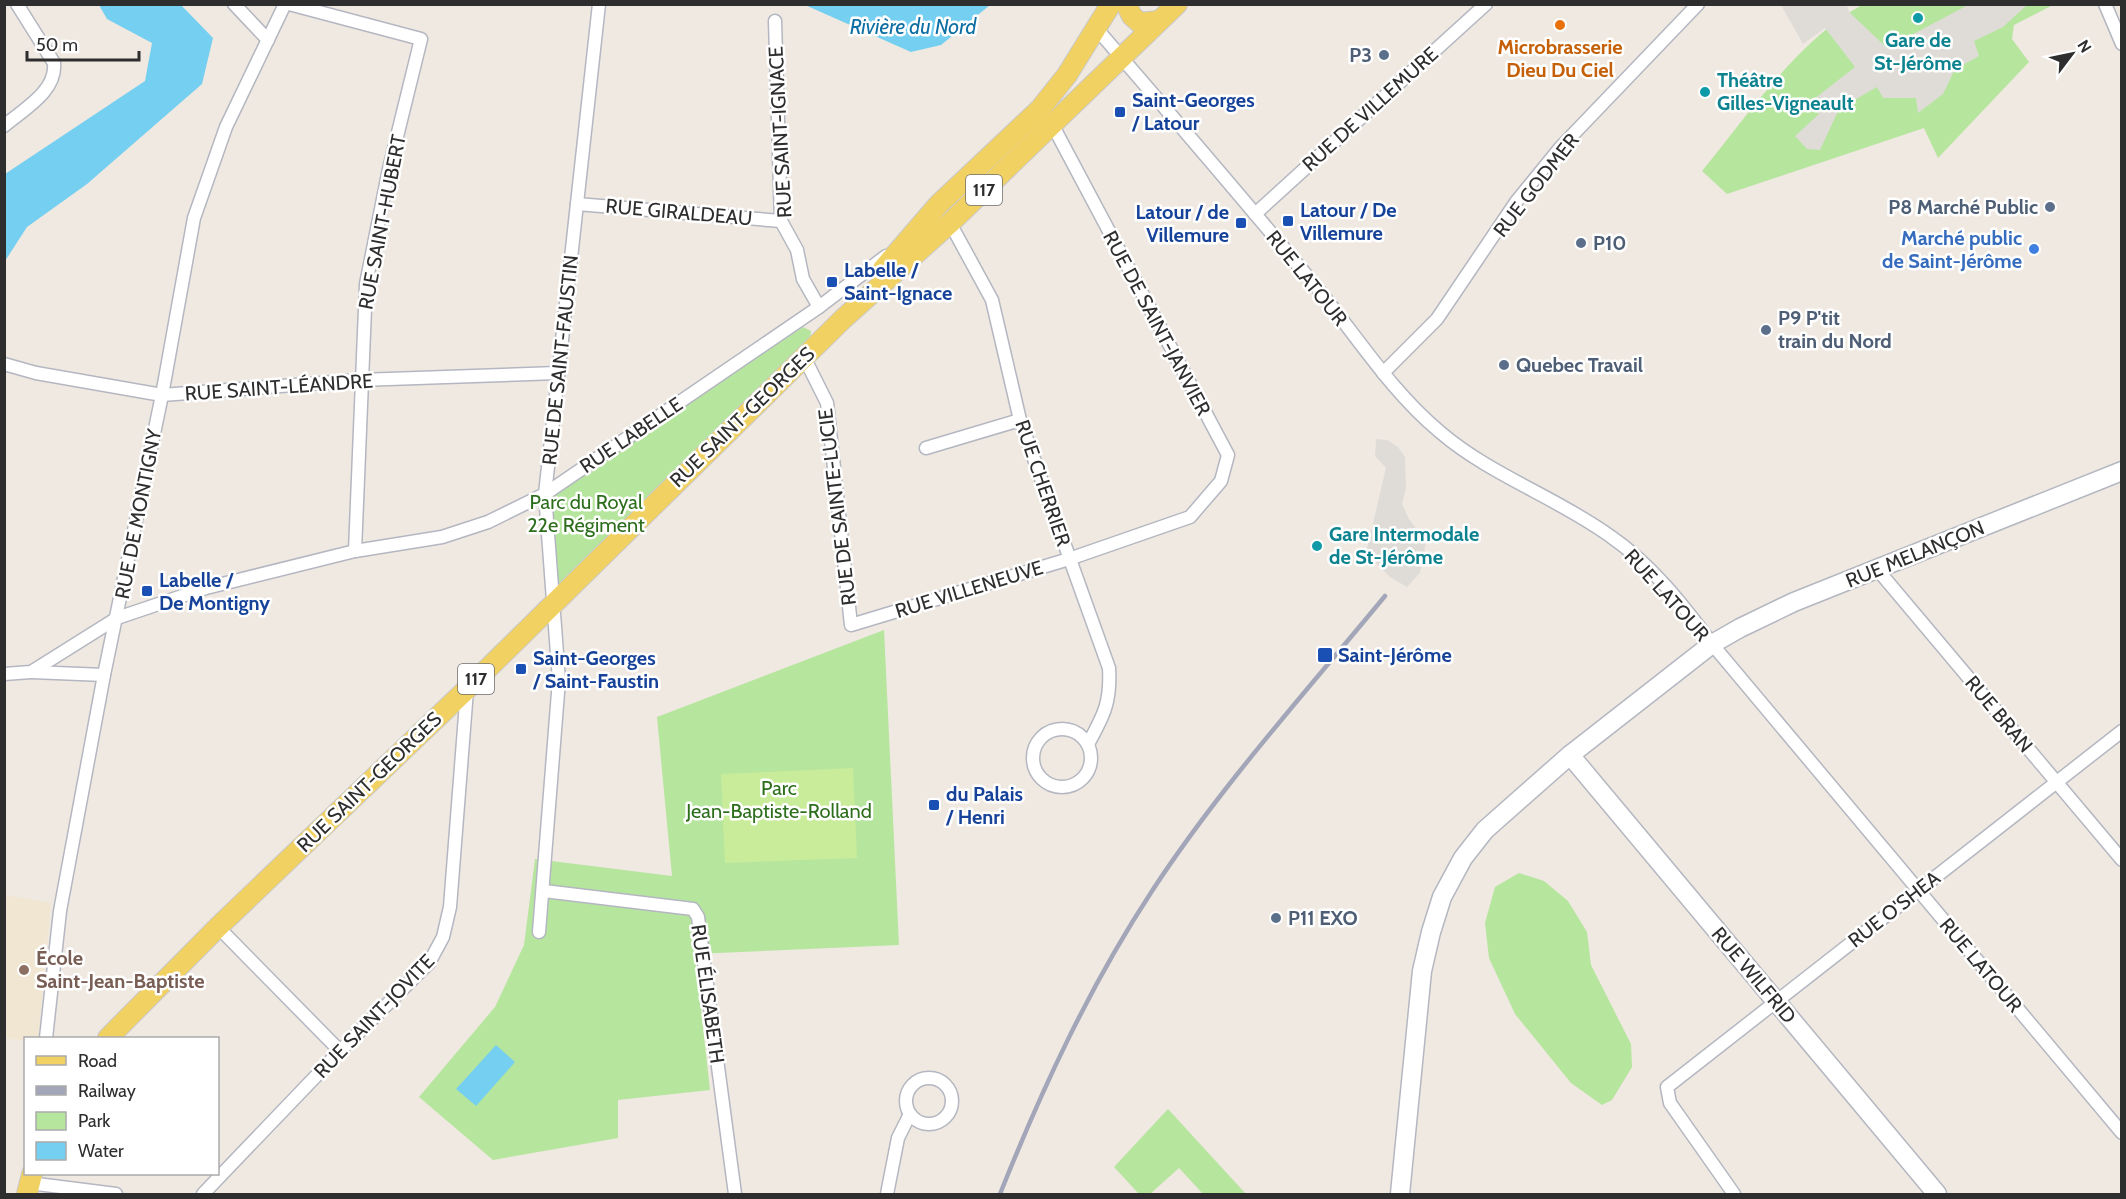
<svg xmlns="http://www.w3.org/2000/svg" width="2126" height="1199" viewBox="0 0 2126 1199" font-family="Cabin,sans-serif">
<style>
.education{fill:#f0e6d1}
.green{fill:#b6e59e}
.pitch{fill:#c9ec9a}
.plaza{fill:#dfdcd8}
.water{fill:#75cff0}
.lines{fill:none;stroke-linecap:round;stroke-linejoin:round}
.street-casing{stroke:#b4b7c1;stroke-width:15}
.secondary-casing{stroke:#b4b7c1;stroke-width:21}
.primary-casing{stroke:#c9c9c9;stroke-width:22}
.street{stroke:#fff;stroke-width:12}
.secondary{stroke:#fff;stroke-width:18}
.primary{stroke:#f2d163;stroke-width:20}
.rail{stroke:#a3a6b8;stroke-width:4.5}
.culture-dot{fill:#0f9aa8;stroke:#fff;stroke-width:2}
.food-dot{fill:#e8710a;stroke:#fff;stroke-width:2}
.service-dot{fill:#5c6f8a;stroke:#fff;stroke-width:2}
.transit-dot{fill:#1a4fb4;stroke:#fff;stroke-width:2}
.shop-dot{fill:#3f7fe0;stroke:#fff;stroke-width:2}
.education-dot{fill:#8d6e63;stroke:#fff;stroke-width:2}
.labels{text-anchor:middle;stroke-width:5;stroke-linejoin:round;paint-order:stroke}
.shield{fill:#fff;stroke:#6d6d6d;stroke-width:1.5}
.shield-label{font-size:18px;font-weight:bold;fill:#2e2e2e}
.culture-label{font-size:20px;font-weight:bold;fill:#0d838f;stroke:#fff;text-anchor:start}
.food-label{font-size:20px;font-weight:bold;fill:#c56008;stroke:#fff}
.service-label{font-size:20px;font-weight:bold;fill:#4e5e75;stroke:#fff;text-anchor:start}
.transit-label{font-size:20px;font-weight:bold;fill:#164399;stroke:#fff;text-anchor:start}
.street-label{font-size:20px;fill:#2e2e2e;stroke:#fff}
.shop-label{font-size:20px;font-weight:bold;fill:#366cbe;stroke:#fff;text-anchor:end}
.park-label{font-size:20px;fill:#2c6e1b;stroke:#fff}
.education-label{font-size:20px;font-weight:bold;fill:#785e54;stroke:#fff;text-anchor:start}
.water-label{font-size:21px;font-style:italic;fill:#0d6fa3;stroke:#fff}
</style>
<rect width="100%" height="100%" fill="#efe9e1"/>
<polygon class="education" points="4,895 51,903 38,1038 26,1038 25,1041 5,1038"/>
<g class="green">
<path d="M 1862,5 L 2053,5 L 2014,25 L 2012,39 L 2029,62 L 1938,158 L 1924,128 L 1727,194 L 1702,171 C 1749,114 1798,40 1862,5 Z"/>
<polygon points="803,327 811,331 810,340 553,601 545,494"/>
<polygon points="884,630 899,945 695,954 710,1090 618,1100 618,1138 493,1160 419,1097 495,1007 524,945 535,859 672,876 657,717"/>
<polygon points="1519,873 1544,881 1568,901 1587,932 1591,965 1631,1044 1632,1067 1612,1100 1602,1105 1571,1083 1515,1014 1489,958 1485,923 1495,887"/>
<polygon points="1168,1109 1246,1194 1203,1194 1179,1168 1150,1194 1139,1194 1114,1167"/>
</g>
<polygon class="pitch" points="853,768 857,858 725,863 721,774"/>
<g class="plaza">
<polygon points="1781,5 1847,5 1849,12 1887,48 1968,5 2027,5 2003,27 1974,41 1979,56 1955,69 1943,94 1918,113 1916,98 1883,98 1877,87 1839,109 1820,150 1807,149 1795,136 1819,114 1809,103 1855,67 1825,28 1803,44"/>
<polygon points="1376,439 1387,440 1398,447 1405,457 1406,488 1402,504 1409,519 1426,542 1420,573 1407,587 1390,577 1366,553 1386,468 1375,456"/>
</g>
<g class="water">
<polygon points="99,5 181,5 213,38 202,84 87,184 27,227 5,261 5,174 145,81 152,43 107,19"/>
<polygon points="805,5 990,4 990,5 941,45 911,52"/>
<polygon points="496,1045 515,1062 476,1106 456,1089"/>
</g>
<g class="lines">
<defs>
<g id="street">
<polyline points="234,4 268,40"/>
<polyline points="289,4 421,39 389,169 366,284 355,551"/>
<polyline points="2105,4 2122,44"/>
<polyline points="775,21 781,221 797,250 803,279 819,307"/>
<path d="M 1096,28 C 1172,116 1248,204 1322,294 C 1360,341 1393,393 1440,432 C 1490,475 1556,497 1610,536 C 1651,564 1683,605 1712,644 L 2122,1133"/>
<path d="M 4,126 C 24,109 57,91 54,63 L 17,4"/>
<polyline points="577,204 781,221"/>
<polyline points="1255,214 1486,4"/>
<path d="M 950,223 L 992,300 L 1020,420 L 1109,668 C 1111,702 1104,715 1088,744"/>
<polyline points="804,357 827,403 851,625 1069,559 1190,517 1221,481 1228,455 1052,124"/>
<polyline points="4,364 36,373 162,395 360,380 557,373"/>
<polyline points="1383,373 1437,319 1516,202 1560,148 1698,4"/>
<polyline points="926,448 1020,420"/>
<polyline points="1877,569 2122,860"/>
<polyline points="32,672 104,675"/>
<polyline points="4,674 31,672 117,618 206,588 355,551 442,537 488,522 545,494 819,307 886,256"/>
<circle cx="1062" cy="758" r="29"/>
<polyline points="544,891 693,909 698,917 735,1194"/>
<polyline points="218,927 340,1051"/>
<polyline points="539,932 559,680 545,494 599,4"/>
<polyline points="46,1038 60,911 104,675 162,395 194,218 226,127 285,4"/>
<circle cx="929" cy="1101" r="23"/>
<polyline points="29,1183 116,1194"/>
<polyline points="203,1194 340,1051 429,963 443,937 450,907 467,690"/>
<polyline points="887,1194 898,1138 910,1114"/>
<polyline points="1734,1194 1670,1103 1667,1087 2122,731"/>
</g>
<g id="secondary">
<polyline points="1570,755 1937,1194"/>
<polyline points="1400,1194 1422,971 1431,932 1442,897 1463,858 1485,830 1570,755 1712,644 1740,628 1794,602 2122,471"/>
</g>
<g id="primary">
<polyline points="1126,4 1132,16 1140,23 1159,21"/>
<polyline points="882,270 939,204 1040,109 1067,75 1111,4"/>
<polyline points="108,1038 218,927 467,689 843,319 950,223 1177,4"/>
<polyline points="27,1194 32,1174"/>
</g>
</defs>
<use href="#street" class="street-casing"/>
<use href="#secondary" class="secondary-casing"/>
<use href="#primary" class="primary-casing"/>
<use href="#street" class="street"/>
<use href="#secondary" class="secondary"/>
<use href="#primary" class="primary"/>
<path class="rail" d="M 1000,1194 C 1042,1089 1089,987 1152,891 C 1220,787 1306,692 1385,596"/>
</g>
<g class="culture-dot">
<circle cx="1918" cy="18" r="6"/>
<circle cx="1705" cy="92" r="6"/>
<circle cx="1317" cy="546" r="6"/>
</g>
<circle class="food-dot" cx="1560" cy="25" r="6"/>
<g class="service-dot">
<circle cx="1384" cy="55" r="6"/>
<circle cx="2050" cy="207" r="6"/>
<circle cx="1581" cy="243" r="6"/>
<circle cx="1766" cy="330" r="6"/>
<circle cx="1504" cy="365" r="6"/>
<circle cx="1276" cy="918" r="6"/>
</g>
<g class="transit-dot">
<rect x="1114" y="106" width="12" height="12" rx="3"/>
<rect x="1282" y="215" width="12" height="12" rx="3"/>
<rect x="1235" y="217" width="12" height="12" rx="3"/>
<rect x="826" y="276" width="12" height="12" rx="3"/>
<rect x="141" y="585" width="12" height="12" rx="3"/>
<rect x="1317" y="647" width="16" height="16" rx="3"/>
<rect x="515" y="663" width="12" height="12" rx="3"/>
<rect x="928" y="799" width="12" height="12" rx="3"/>
</g>
<circle class="shop-dot" cx="2034" cy="249" r="6"/>
<circle class="education-dot" cx="24" cy="970" r="6"/>
<g class="labels">
<g class="shield">
<rect x="966" y="175" width="36" height="30" rx="4.5"/>
<rect x="458" y="664" width="36" height="30" rx="4.5"/>
</g>
<g class="shield-label">
<text x="984" y="196">117</text>
<text x="476" y="685">117</text>
</g>
<g class="culture-label">
<text x="1918" y="47" text-anchor="middle">Gare de<tspan x="1918" dy="23">St-Jérôme</tspan></text>
<text x="1717" y="87">Théâtre<tspan x="1717" dy="23">Gilles-Vigneault</tspan></text>
<text x="1329" y="541">Gare Intermodale<tspan x="1329" dy="23">de St-Jérôme</tspan></text>
</g>
<g class="food-label">
<text x="1560" y="54">Microbrasserie<tspan x="1560" dy="23">Dieu Du Ciel</tspan></text>
</g>
<g class="service-label">
<text x="1372" y="62" text-anchor="end">P3</text>
<text x="2038" y="214" text-anchor="end">P8 Marché Public</text>
<text x="1593" y="250">P10</text>
<text x="1778" y="325">P9 P'tit<tspan x="1778" dy="23">train du Nord</tspan></text>
<text x="1516" y="372">Quebec Travail</text>
<text x="1288" y="925">P11 EXO</text>
</g>
<g class="transit-label">
<text x="1132" y="107">Saint-Georges<tspan x="1132" dy="23">/ Latour</tspan></text>
<text x="1300" y="217">Latour / De<tspan x="1300" dy="23">Villemure</tspan></text>
<text x="1229" y="219" text-anchor="end">Latour / de<tspan x="1229" dy="23">Villemure</tspan></text>
<text x="844" y="277">Labelle /<tspan x="844" dy="23">Saint-Ignace</tspan></text>
<text x="159" y="587">Labelle /<tspan x="159" dy="23">De Montigny</tspan></text>
<text x="1338" y="662">Saint-Jérôme</text>
<text x="533" y="665">Saint-Georges<tspan x="533" dy="23">/ Saint-Faustin</tspan></text>
<text x="946" y="801">du Palais<tspan x="946" dy="23">/ Henri</tspan></text>
</g>
<g class="street-label">
<text transform="translate(1370 109) rotate(-42)" y="7">RUE DE VILLEMURE</text>
<text transform="translate(780 132) rotate(-93)" y="7">RUE SAINT-IGNACE</text>
<text transform="translate(1536 185) rotate(-52)" y="7">RUE GODMER</text>
<text transform="translate(679 212) rotate(5)" y="7">RUE GIRALDEAU</text>
<text transform="translate(382 222) rotate(-79)" y="7">RUE SAINT-HUBERT</text>
<text transform="translate(1307 278) rotate(51)" y="7">RUE LATOUR</text>
<text transform="translate(1157 323) rotate(62)" y="7">RUE DE SAINT-JANVIER</text>
<text transform="translate(560 360) rotate(-84)" y="7">RUE DE SAINT-FAUSTIN</text>
<text transform="translate(279 387) rotate(-4)" y="7">RUE SAINT-LÉANDRE</text>
<text transform="translate(742 417) rotate(-44)" y="7">RUE SAINT-GEORGES</text>
<text transform="translate(631 435) rotate(-34)" y="7">RUE LABELLE</text>
<text transform="translate(1043 483) rotate(71)" y="7">RUE CHERRIER</text>
<text transform="translate(837 507) rotate(-97)" y="7">RUE DE SAINTE-LUCIE</text>
<text transform="translate(138 514) rotate(-79)" y="7">RUE DE MONTIGNY</text>
<text transform="translate(1915 554) rotate(-22)" y="7">RUE MELANÇON</text>
<text transform="translate(969 589) rotate(-17)" y="7">RUE VILLENEUVE</text>
<text transform="translate(1667 595) rotate(48)" y="7">RUE LATOUR</text>
<text transform="translate(1999 714) rotate(50)" y="7">RUE BRAN</text>
<text transform="translate(369 782) rotate(-44)" y="7">RUE SAINT-GEORGES</text>
<text transform="translate(1894 909) rotate(-38)" y="7">RUE O'SHEA</text>
<text transform="translate(1981 965) rotate(50)" y="7">RUE LATOUR</text>
<text transform="translate(1754 975) rotate(50)" y="7">RUE WILFRID</text>
<text transform="translate(708 994) rotate(82)" y="7">RUE ÉLISABETH</text>
<text transform="translate(374 1016) rotate(-46)" y="7">RUE SAINT-JOVITE</text>
</g>
<g class="shop-label">
<text x="2022" y="245">Marché public<tspan x="2022" dy="23">de Saint-Jérôme</tspan></text>
</g>
<g class="park-label">
<text x="586" y="509">Parc du Royal<tspan x="586" dy="23">22e Régiment</tspan></text>
<text x="779" y="795">Parc<tspan x="779" dy="23">Jean-Baptiste-Rolland</tspan></text>
</g>
<g class="education-label">
<text x="36" y="965">École<tspan x="36" dy="23">Saint-Jean-Baptiste</tspan></text>
</g>
<g class="water-label">
<text x="913" y="34">Rivière du Nord</text>
</g>
</g>
<rect width="2126" height="1199" fill="none" stroke="#2e2e2e" stroke-width="12"/>
<rect x="24" y="1037" width="195" height="138" fill="#ffffff" stroke="#ababab" stroke-width="1.5"/>
<rect x="36" y="1056" width="30" height="9" fill="#f2d163" stroke="#ababab" stroke-width="1.5"/>
<text x="78" y="1067" font-size="18" fill="#2e2e2e">Road</text>
<rect x="36" y="1086" width="30" height="9" fill="#a3a6b8" stroke="#ababab" stroke-width="1.5"/>
<text x="78" y="1097" font-size="18" fill="#2e2e2e">Railway</text>
<rect x="36" y="1112" width="30" height="18" fill="#b6e59e" stroke="#ababab" stroke-width="1.5"/>
<text x="78" y="1127" font-size="18" fill="#2e2e2e">Park</text>
<rect x="36" y="1142" width="30" height="18" fill="#75cff0" stroke="#ababab" stroke-width="1.5"/>
<text x="78" y="1157" font-size="18" fill="#2e2e2e">Water</text>
<g transform="translate(2072 54) rotate(58)" stroke="#ffffff" stroke-width="4.5" paint-order="stroke">
<path d="M0-4.5L10 22L0 15L-10 22Z" fill="#2e2e2e"/>
<text y="-9" font-size="16" font-weight="bold" text-anchor="middle" fill="#2e2e2e">N</text>
</g>
<path d="M27 51v9h112v-9" fill="none" stroke="#2e2e2e" stroke-width="3"/>
<text x="36" y="51" font-size="18" fill="#2e2e2e" stroke="#ffffff" stroke-width="4.5" paint-order="stroke">50 m</text>
</svg>
